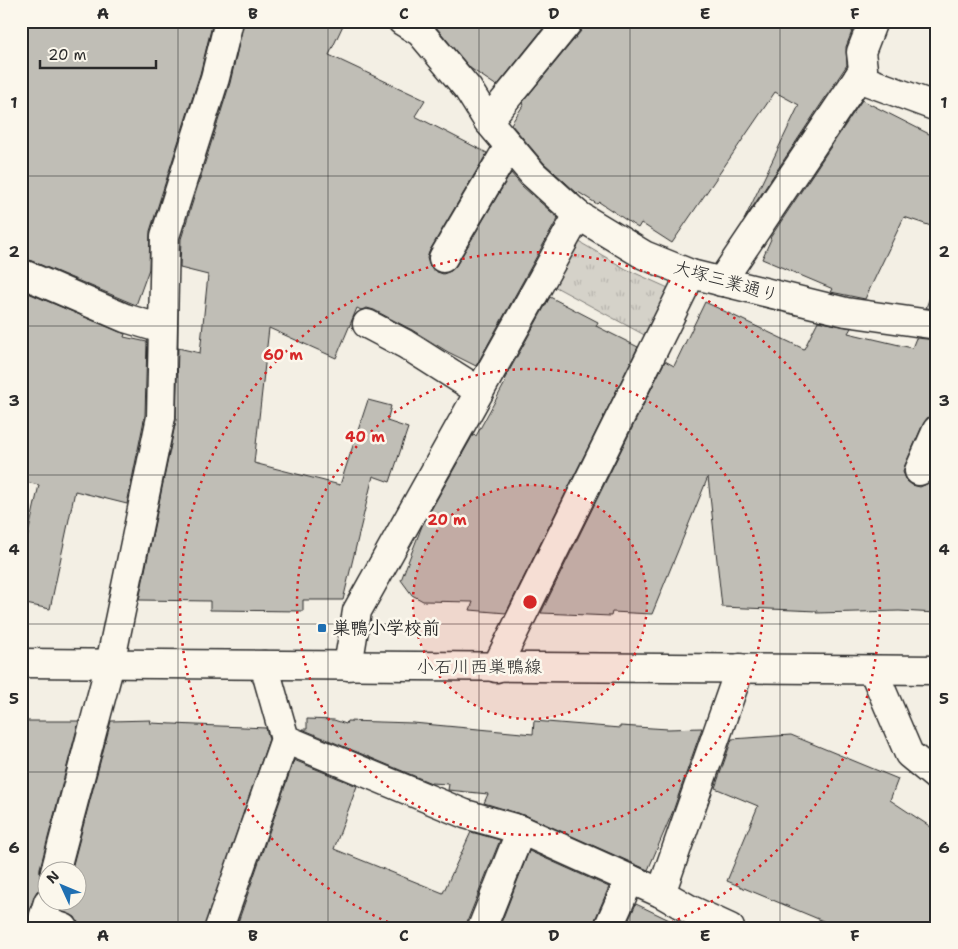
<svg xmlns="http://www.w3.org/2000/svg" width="958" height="949" viewBox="0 0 958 949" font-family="'Shantell Sans','Klee One',sans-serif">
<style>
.park{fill:url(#park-tufts);stroke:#807e7a}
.building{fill:#c0beb6;stroke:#2b2b2b}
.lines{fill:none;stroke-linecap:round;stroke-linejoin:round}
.minor-casing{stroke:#2b2b2b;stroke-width:31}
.major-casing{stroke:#2b2b2b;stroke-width:31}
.minor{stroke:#fbf7ec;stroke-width:28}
.major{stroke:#fbf7ec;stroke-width:28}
.grid{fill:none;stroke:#2b2b2b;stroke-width:1;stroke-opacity:0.55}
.ring{fill:none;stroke:#d62828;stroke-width:2.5;stroke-dasharray:2.5 5}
.poi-dot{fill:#1f6fb2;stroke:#fbf7ec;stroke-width:2}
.labels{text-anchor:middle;stroke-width:5;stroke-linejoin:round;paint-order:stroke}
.street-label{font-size:18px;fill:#2b2b2b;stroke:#fbf7ec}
.poi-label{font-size:18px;font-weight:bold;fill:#2b2b2b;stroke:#fbf7ec;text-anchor:start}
.centre{fill:#d62828;stroke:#fbf7ec;stroke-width:2.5}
.ring-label{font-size:15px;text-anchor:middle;font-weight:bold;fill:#d62828;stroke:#fbf7ec;stroke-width:5;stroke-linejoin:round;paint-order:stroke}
.neatline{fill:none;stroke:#2b2b2b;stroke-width:2}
.grid-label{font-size:16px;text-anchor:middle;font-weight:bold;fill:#2b2b2b}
</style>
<defs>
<pattern id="park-tufts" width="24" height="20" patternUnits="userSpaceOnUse" patternTransform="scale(1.25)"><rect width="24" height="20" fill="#d5d2c9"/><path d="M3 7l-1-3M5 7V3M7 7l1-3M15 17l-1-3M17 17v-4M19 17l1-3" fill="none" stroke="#b7b4ad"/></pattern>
</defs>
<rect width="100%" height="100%" fill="#f3efe4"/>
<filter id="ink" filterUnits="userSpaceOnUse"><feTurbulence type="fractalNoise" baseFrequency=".02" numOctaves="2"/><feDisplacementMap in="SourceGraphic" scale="10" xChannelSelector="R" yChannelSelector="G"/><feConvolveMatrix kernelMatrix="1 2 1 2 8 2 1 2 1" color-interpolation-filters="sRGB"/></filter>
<g filter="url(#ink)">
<polygon class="park" points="576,240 626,269 675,291 650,338 552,285"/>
<g class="building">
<polygon points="21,21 213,21 200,74 150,231 149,269 136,305 27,259 21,258"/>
<polygon points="244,21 345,21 329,55 425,100 415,116 487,153 430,250 427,258 429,265 435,271 443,274 451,271 456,266 511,173 522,186 558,218 476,366 448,352 412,330 374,310 367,308 361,310 357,308 336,358 269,328 254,463 340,485 368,400 391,406 387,421 408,428 390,482 373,476 343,600 303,600 303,611 210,610 210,601 139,600 176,420 178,348 200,353 208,275 180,268 181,239 230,83"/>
<polygon points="431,21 549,21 497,86 470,68"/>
<polygon points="584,21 856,21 846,47 847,65 744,220 799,105 775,92 672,243 641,223 638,228 599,202 597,204 578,192 577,193 544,163 511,124 524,104 522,103 581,31"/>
<polygon points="862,100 937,138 937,228 904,217 865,299 831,292 833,289 762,259 771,239 770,238"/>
<polygon points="21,290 125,334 124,337 147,342 145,415 127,504 75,491 50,609 21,603 21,566 39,485 21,481"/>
<polygon points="932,291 937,292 937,309 926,308"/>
<polygon points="550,297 598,322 596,326 638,347 506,613 470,610 473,602 423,601 412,595 401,580 422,526 473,435 476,436 506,381 504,380"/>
<polygon points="705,302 804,349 818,321 851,328 848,333 912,348 916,338 937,340 937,415 928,417 923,424 905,465 903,472 907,481 912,485 920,487 929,483 937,469 937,613 899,611 816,613 817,611 722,607 708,477 652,614 612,612 611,616 541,613 665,361 674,366"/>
<polygon points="307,719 334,720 346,724 347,721 413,723 533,734 534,721 620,728 620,726 668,729 702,728 673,811 648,870 527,816 484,803 488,794 448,790 449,784 431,783 302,729 307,729"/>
<polygon points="151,720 150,723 266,728 269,739 204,928 90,928 79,925 75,917 62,911 63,902 78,902 78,872 71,872 111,721"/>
<polygon points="21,721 79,721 40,868 40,877 48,887 37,891 29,910 21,908"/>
<polygon points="791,735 898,779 890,800 937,831 937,928 840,928 727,881 758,806 715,788 732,739"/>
<polygon points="294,760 357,786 334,849 443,893 471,832 500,840 467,922 467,928 236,928"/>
<polygon points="529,851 609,887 594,922 593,928 499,928"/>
<polygon points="636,904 686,928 625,928"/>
</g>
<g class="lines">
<defs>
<g id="minor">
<polyline points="402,21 420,32 468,89 488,121 533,174 578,215 644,255 691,274 846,312 937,325"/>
<polyline points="858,78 937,107"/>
<polyline points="488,121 569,21"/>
<polyline points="443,258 509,146"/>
<polyline points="21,273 125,318 162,329"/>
<polyline points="721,282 858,78 863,69 861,52 873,21"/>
<polyline points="367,324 405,344 479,391"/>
<polyline points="919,471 937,430"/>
<polyline points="264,665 285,739 465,814 521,830 661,893 689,909 730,928"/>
<polyline points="348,666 357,611 578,215"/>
<polyline points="496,668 691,274"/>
<polyline points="873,670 909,754 937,777"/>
<polyline points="55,872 110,664 161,417 165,236 215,78 229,21"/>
<polyline points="661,893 740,668"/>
<polyline points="43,921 64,928"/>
<polyline points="40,928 48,902"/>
<polyline points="219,928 285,739"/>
<polyline points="482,928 521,830"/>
<polyline points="608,928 630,879"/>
</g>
<polyline id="major" points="21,663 937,670"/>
</defs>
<use href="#minor" class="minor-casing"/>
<use href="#major" class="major-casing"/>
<use href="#minor" class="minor"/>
<use href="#major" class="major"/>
</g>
</g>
<path class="grid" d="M 178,21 L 178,928M 328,21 L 328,928M 479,21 L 479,928M 630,21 L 630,928M 780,21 L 780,928M 21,176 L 937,176M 21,326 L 937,326M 21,475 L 937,475M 21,624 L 937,624M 21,772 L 937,772"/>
<circle cx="530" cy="602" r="117" fill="#d62828" fill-opacity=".12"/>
<g class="ring">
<circle cx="530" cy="602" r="117"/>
<circle cx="530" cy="602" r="233"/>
<path d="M402 928A350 350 0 1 1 658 928"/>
</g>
<rect class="poi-dot" x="317" y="623" width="10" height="10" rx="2.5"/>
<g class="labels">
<g class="street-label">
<text transform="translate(726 281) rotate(16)" y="6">大塚三業通り</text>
<text x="479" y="673">小石川西巣鴨線</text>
</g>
<g class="poi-label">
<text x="332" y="634">巣鴨小学校前</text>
</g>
</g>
<circle cx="530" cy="602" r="8" class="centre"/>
<g class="ring-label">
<text x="283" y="360">60 m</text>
<text x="365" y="442">40 m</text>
<text x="447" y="525">20 m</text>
</g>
<rect width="958" height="949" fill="none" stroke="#fbf7ec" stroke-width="55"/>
<g transform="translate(62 886) rotate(314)"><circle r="24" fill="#fbf7ec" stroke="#a8a59f"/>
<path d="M0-4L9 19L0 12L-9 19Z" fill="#1f6fb2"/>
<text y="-8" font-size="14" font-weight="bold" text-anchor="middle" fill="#2b2b2b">N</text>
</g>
<path d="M40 60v8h116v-8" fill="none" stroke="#2b2b2b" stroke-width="2.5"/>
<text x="48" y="60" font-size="15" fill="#2b2b2b" stroke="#fbf7ec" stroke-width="4" paint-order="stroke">20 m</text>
<rect x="28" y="28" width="902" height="894" class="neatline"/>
<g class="grid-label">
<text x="103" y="19">A</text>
<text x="253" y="19">B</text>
<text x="404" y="19">C</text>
<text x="554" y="19">D</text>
<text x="705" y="19">E</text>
<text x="855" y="19">F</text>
<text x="14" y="108">1</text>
<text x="944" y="108">1</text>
<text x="14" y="257">2</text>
<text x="944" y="257">2</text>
<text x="14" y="406">3</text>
<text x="944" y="406">3</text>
<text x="14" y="555">4</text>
<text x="944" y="555">4</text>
<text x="14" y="704">5</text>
<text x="944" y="704">5</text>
<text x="14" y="853">6</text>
<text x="944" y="853">6</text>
<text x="103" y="941">A</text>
<text x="253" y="941">B</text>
<text x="404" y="941">C</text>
<text x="554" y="941">D</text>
<text x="705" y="941">E</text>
<text x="855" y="941">F</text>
</g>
</svg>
